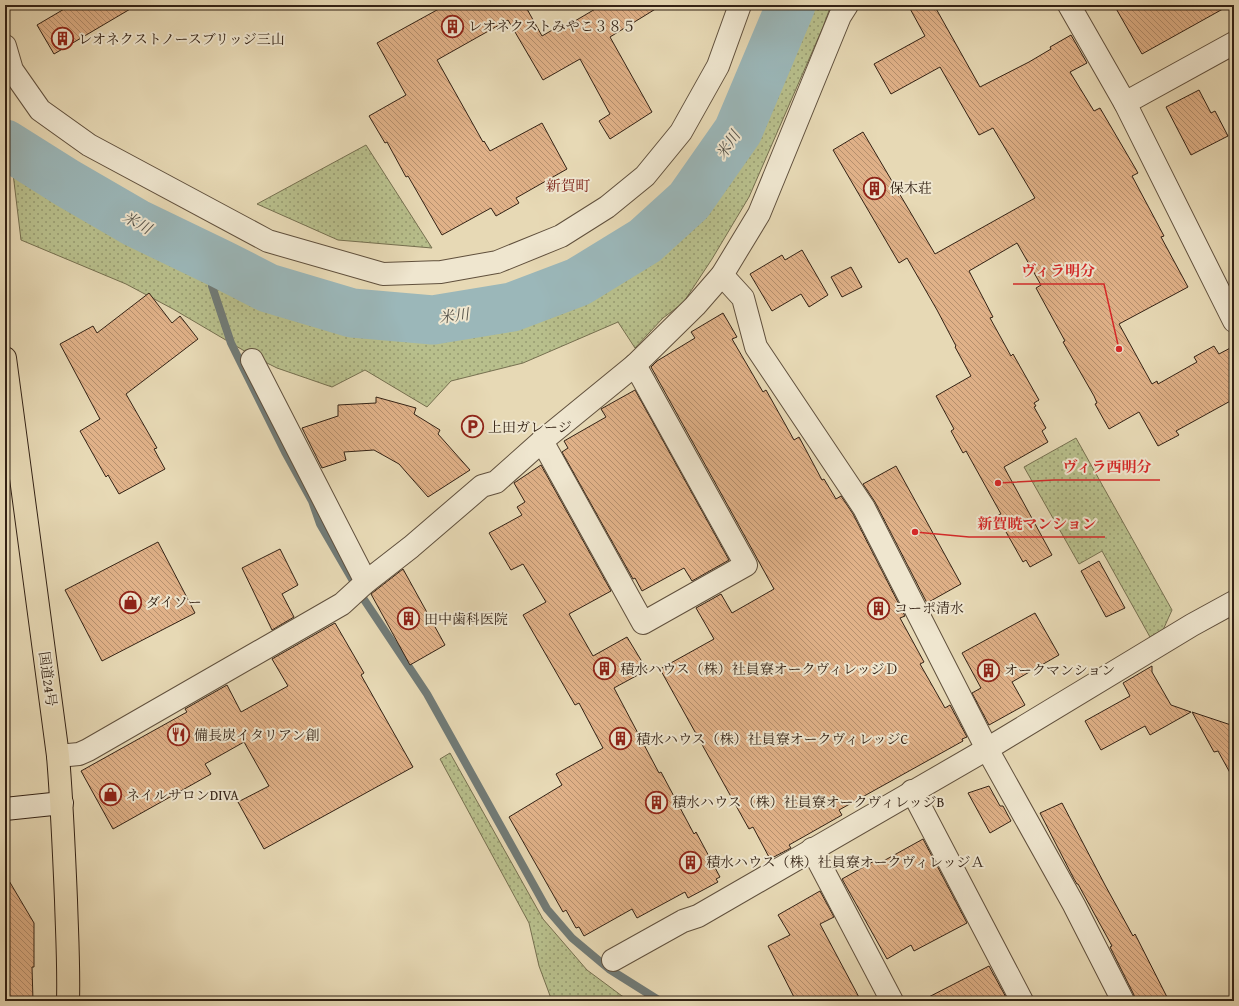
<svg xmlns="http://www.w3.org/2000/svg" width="1239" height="1006" viewBox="0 0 1239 1006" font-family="'Gentium Book Plus','Noto Serif JP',serif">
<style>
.grass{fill:url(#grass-dots);stroke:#767050}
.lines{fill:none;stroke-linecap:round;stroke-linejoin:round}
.stream{stroke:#717b77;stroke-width:8}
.river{stroke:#9bb7b9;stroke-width:49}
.building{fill:url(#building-back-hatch);stroke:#332215}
.street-casing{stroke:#60503d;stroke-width:24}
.secondary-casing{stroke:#332215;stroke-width:24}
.highway-casing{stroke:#332215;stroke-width:24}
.street{stroke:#efe6cf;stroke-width:22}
.secondary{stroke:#efe6cf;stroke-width:22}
.highway{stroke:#e7d9b5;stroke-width:22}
.labels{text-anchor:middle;stroke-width:4;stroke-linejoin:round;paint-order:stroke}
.poi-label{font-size:14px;fill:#332215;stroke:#efe6cf;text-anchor:start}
.street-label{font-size:14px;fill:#332215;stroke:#efe6cf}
.water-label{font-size:15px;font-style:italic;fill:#524f46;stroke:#efe6cf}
.neighbourhood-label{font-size:15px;fill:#7a1f14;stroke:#efe6cf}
.leader{fill:none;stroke:#d62828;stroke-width:1.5}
.callout-dot{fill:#d62828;stroke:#efe6cf;stroke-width:1.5}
.callout-label{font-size:15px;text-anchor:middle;font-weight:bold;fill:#d62828;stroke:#efe6cf;stroke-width:4;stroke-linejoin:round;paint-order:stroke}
</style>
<defs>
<pattern id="grass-dots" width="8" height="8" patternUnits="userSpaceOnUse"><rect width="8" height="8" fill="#b8bf8c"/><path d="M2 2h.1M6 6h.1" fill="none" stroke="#969b71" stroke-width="1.8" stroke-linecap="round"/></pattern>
<pattern id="building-back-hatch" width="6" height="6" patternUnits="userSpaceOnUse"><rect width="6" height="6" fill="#e0b188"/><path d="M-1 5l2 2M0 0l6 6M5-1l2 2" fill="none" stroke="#b6906e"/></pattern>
</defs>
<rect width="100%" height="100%" fill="#e7d9b5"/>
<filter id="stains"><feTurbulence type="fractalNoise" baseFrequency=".005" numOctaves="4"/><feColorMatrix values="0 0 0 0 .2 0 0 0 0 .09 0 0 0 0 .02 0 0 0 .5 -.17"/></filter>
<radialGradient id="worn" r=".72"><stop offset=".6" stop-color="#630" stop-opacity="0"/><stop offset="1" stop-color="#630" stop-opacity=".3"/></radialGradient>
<g class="grass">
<polygon points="799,5 831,5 823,27 749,197 712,259 683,303 663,318 635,348 618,322 523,363 451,381 427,407 365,370 332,387 277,368 253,356 173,309 126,284 21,240 12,165 51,192 93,212 150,242 275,301 338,319 415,330 483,327 531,313 565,298 672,239 730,163 772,87 796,11"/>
<polygon points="366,145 432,248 338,240 257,204"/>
<polygon points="1076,438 1172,610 1163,630 1150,637 1102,551 1079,564 1024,467"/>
<polygon points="450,753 543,919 587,970 622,996 633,1001 552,1001 539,966 529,923 440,759"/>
</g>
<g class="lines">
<polyline class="stream" points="221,264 212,286 231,343 285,452 312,501 320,524 363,598 427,694 547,909 572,938 609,969 660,1001"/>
<polyline class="river" points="5,144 67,183 136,223 221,264 268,288 352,313 433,320 512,307 578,282 645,241 689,201 738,131 791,5"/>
</g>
<g class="building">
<polygon points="71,5 137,5 54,54 37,25"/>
<polygon points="446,5 536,5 527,9 542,36 561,25 563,28 602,5 662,5 610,37 652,112 610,139 599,121 610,114 580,59 543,80 508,20 437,60 483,142 484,141 490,151 542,123 567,169 516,198 519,203 496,216 491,208 442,235 408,176 406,177 387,142 385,143 369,116 406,95 377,43"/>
<polygon points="908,5 934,5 980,87 1029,62 1051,49 1050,47 1071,35 1087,63 1070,72 1094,111 1100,108 1138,173 1132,176 1164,236 1161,237 1188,287 1119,324 1152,384 1157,381 1158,384 1197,362 1194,357 1214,346 1219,354 1234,346 1234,399 1176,431 1179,435 1158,446 1139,412 1109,429 1095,404 1097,403 1094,396 1063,342 1065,341 1036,288 1041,285 1017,243 969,271 993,317 990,318 1011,356 1013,354 1039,400 1034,403 1036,406 1034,407 1046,428 1042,431 1048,442 1004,467 1052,555 1030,567 1026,560 1023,562 997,516 1001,514 966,451 963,453 951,431 954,429 936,396 971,376 955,347 956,346 937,310 907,258 899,263 833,150 863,132 935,254 1035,198 993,128 979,135 940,67 891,94 874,64 925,36"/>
<polygon points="1114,5 1230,5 1142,54"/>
<polygon points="1199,90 1211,113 1215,111 1228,136 1191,155 1166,107"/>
<polygon points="802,250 828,295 809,307 801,294 772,311 750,274 782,255 785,260"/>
<polygon points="851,267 862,287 842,297 831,277"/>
<polygon points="149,293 172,323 180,316 198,339 126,394 157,448 154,449 165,469 119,494 108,475 106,477 80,431 100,419 60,344 93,326 97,333"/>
<polygon points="723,313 737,337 732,339 763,392 766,390 794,440 799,437 822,480 824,479 836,499 841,496 853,514 905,616 900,618 924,662 920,664 945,708 950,705 967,737 962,739 963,741 839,810 842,815 789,845 791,848 770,859 753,827 749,829 660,669 714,639 696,608 721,594 732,613 774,589 651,367 657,361 695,338 691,332"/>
<polygon points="635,390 729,560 692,581 684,568 642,591 635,578 633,579 562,452 568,448 564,441 606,417 601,409"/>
<polygon points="376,397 416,408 414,414 440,430 438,434 470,470 428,497 399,464 374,450 344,452 346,460 322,468 302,428 338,416 338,405 376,403"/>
<polygon points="541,465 611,591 569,614 593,656 627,637 647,670 614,688 659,773 661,772 694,834 696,832 720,877 716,879 718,882 688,898 685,892 637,918 632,909 584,936 579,927 576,928 566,910 563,912 509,817 562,785 556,774 603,748 579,703 575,705 523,615 546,602 523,564 511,570 489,533 522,515 517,507 525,502 514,483"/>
<polygon points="896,466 961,584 927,603 875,502 863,484"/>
<polygon points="158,542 195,613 102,661 65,590"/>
<polygon points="280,549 298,585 282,594 294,617 272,630 242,568"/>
<polygon points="1099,561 1125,608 1106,617 1081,571"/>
<polygon points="403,569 445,645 410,665 371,594"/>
<polygon points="1035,613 1059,655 1012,682 1025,705 989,725 972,693 981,688 962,653"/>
<polygon points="335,623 364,673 361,675 413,767 264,849 238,802 269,786 244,742 205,764 211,774 113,829 81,771 187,712 185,709 227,685 241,712 288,686 272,659"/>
<polygon points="1152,666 1152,672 1171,705 1191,712 1150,735 1145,726 1101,750 1085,721 1130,696 1123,683"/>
<polygon points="1192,712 1234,726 1234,780 1218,751 1214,752"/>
<polygon points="989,786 1000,806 1003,806 1011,821 990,833 968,793"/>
<polygon points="1062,803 1105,885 1133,936 1135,934 1169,1001 1135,1001 1134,995 1110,947 1112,946 1078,884 1077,884 1074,879 1040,813"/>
<polygon points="923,839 967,923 914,951 911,945 887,959 842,879 876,860 878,864"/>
<polygon points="5,874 34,923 34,967 32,967 33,1001 5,1001"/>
<polygon points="820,891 834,917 820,924 861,1001 796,1001 768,946 790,935 778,915"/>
<polygon points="989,966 1008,1001 921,1001"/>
</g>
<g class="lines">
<defs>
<g id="street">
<polyline points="1069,5 1125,103 1234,321"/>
<polyline points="5,46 12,70 40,110 89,145 268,241 383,274 441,272 497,262 561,236 607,207 645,176 681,132 718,66 740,5"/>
<polyline points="1125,103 1234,43"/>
<polyline points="722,275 743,298 756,347 864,508 987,749 1074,905 1123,1001"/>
<polyline points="252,360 366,582"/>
<polyline points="542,441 643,623 746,565 635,365"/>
<polyline points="58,756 79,754 88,750 342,604 366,582 411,547 482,486 496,482 542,441 635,365 695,306 722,275 759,214 840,16 847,5"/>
<polyline points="912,791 1022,1001"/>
<polyline points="812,849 892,1001"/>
<polyline points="613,960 683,921 698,916 987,749 1192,625 1234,602"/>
</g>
<polyline id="secondary" points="5,809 62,803"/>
<path id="highway" d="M 5,358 L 58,756 C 62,804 64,852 66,900 C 67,934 69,967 68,1001"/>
</defs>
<use href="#street" class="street-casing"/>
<use href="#secondary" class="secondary-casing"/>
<use href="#highway" class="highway-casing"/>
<use href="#street" class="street"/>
<use href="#secondary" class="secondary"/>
<use href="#highway" class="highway"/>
</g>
<defs>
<symbol id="building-ring" viewBox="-11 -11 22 22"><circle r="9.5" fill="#efe6cf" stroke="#8f2418" stroke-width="1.5"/><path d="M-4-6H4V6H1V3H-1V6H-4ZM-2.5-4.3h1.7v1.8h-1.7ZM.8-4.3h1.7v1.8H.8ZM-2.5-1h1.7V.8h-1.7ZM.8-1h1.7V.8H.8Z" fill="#8f2418"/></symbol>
<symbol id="parking-ring" viewBox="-11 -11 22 22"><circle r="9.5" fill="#efe6cf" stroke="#8f2418" stroke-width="1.5"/><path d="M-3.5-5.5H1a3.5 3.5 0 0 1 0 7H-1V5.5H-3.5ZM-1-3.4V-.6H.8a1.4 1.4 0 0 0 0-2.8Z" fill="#8f2418"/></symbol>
<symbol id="shop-ring" viewBox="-11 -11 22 22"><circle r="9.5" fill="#efe6cf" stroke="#8f2418" stroke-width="1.5"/><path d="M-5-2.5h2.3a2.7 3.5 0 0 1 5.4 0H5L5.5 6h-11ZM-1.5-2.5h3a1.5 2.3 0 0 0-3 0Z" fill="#8f2418"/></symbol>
<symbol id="restaurant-ring" viewBox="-11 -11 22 22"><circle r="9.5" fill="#efe6cf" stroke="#8f2418" stroke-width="1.5"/><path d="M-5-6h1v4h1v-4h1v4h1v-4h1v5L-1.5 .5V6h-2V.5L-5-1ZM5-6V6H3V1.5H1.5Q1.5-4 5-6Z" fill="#8f2418"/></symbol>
</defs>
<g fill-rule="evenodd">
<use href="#building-ring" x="440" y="14" width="25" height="25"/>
<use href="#building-ring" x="50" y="26" width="25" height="25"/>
<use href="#building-ring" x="862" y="176" width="25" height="25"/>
<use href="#parking-ring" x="460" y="414" width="25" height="25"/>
<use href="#shop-ring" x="118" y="590" width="25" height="25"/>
<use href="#building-ring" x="866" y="596" width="25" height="25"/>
<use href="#building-ring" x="396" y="606" width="25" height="25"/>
<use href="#building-ring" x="592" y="656" width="25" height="25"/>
<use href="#building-ring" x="976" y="658" width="25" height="25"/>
<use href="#restaurant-ring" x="166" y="722" width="25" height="25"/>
<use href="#building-ring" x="608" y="726" width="25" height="25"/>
<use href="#shop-ring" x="98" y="782" width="25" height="25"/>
<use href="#building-ring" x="644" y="790" width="25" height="25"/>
<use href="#building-ring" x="678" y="850" width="25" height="25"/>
</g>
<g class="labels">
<g class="poi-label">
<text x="468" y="31">レオネクストみやこ３８５</text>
<text x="78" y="44">レオネクストノースブリッジ三山</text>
<text x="890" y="193">保木荘</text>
<text x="488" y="432">上田ガレージ</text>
<text x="146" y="607">ダイソー</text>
<text x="894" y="613">コーポ清水</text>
<text x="424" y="624">田中歯科医院</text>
<text x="620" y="674">積水ハウス（株）社員寮オークヴィレッジＤ</text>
<text x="1004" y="675">オークマンション</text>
<text x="194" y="740">備長炭イタリアン創</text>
<text x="636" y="744">積水ハウス（株）社員寮オークヴィレッジC</text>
<text x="126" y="800">ネイルサロンDIVA</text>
<text x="672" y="807">積水ハウス（株）社員寮オークヴィレッジB</text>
<text x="706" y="867">積水ハウス（株）社員寮オークヴィレッジＡ</text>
</g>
<g class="street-label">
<text transform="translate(48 679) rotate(82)" y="5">国道24号</text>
</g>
<g class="water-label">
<text transform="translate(728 145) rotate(-56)" y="5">米川</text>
<text transform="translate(137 223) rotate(29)" y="5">米川</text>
<text transform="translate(454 316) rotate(-8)" y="5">米川</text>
</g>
<g class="neighbourhood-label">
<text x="568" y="191">新賀町</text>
</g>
</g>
<path class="leader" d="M1119 349L1104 284H1013M998 483L1054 480H1160M915 532L969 537H1105"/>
<g class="callout-dot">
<circle cx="1119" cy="349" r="4"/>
<circle cx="998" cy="483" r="4"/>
<circle cx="915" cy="532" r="4"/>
</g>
<g class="callout-label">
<text x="1058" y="276">ヴィラ明分</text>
<text x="1107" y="472">ヴィラ西明分</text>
<text x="1037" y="529">新賀暁マンション</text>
</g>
<rect width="1239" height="1006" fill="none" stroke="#e7d9b5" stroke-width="20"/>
<rect x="6" y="6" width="1227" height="994" fill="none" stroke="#332215" stroke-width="2"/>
<rect x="10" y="10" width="1219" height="986" fill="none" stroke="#332215"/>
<rect width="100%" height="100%" filter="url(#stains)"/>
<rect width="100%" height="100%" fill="url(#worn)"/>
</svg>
